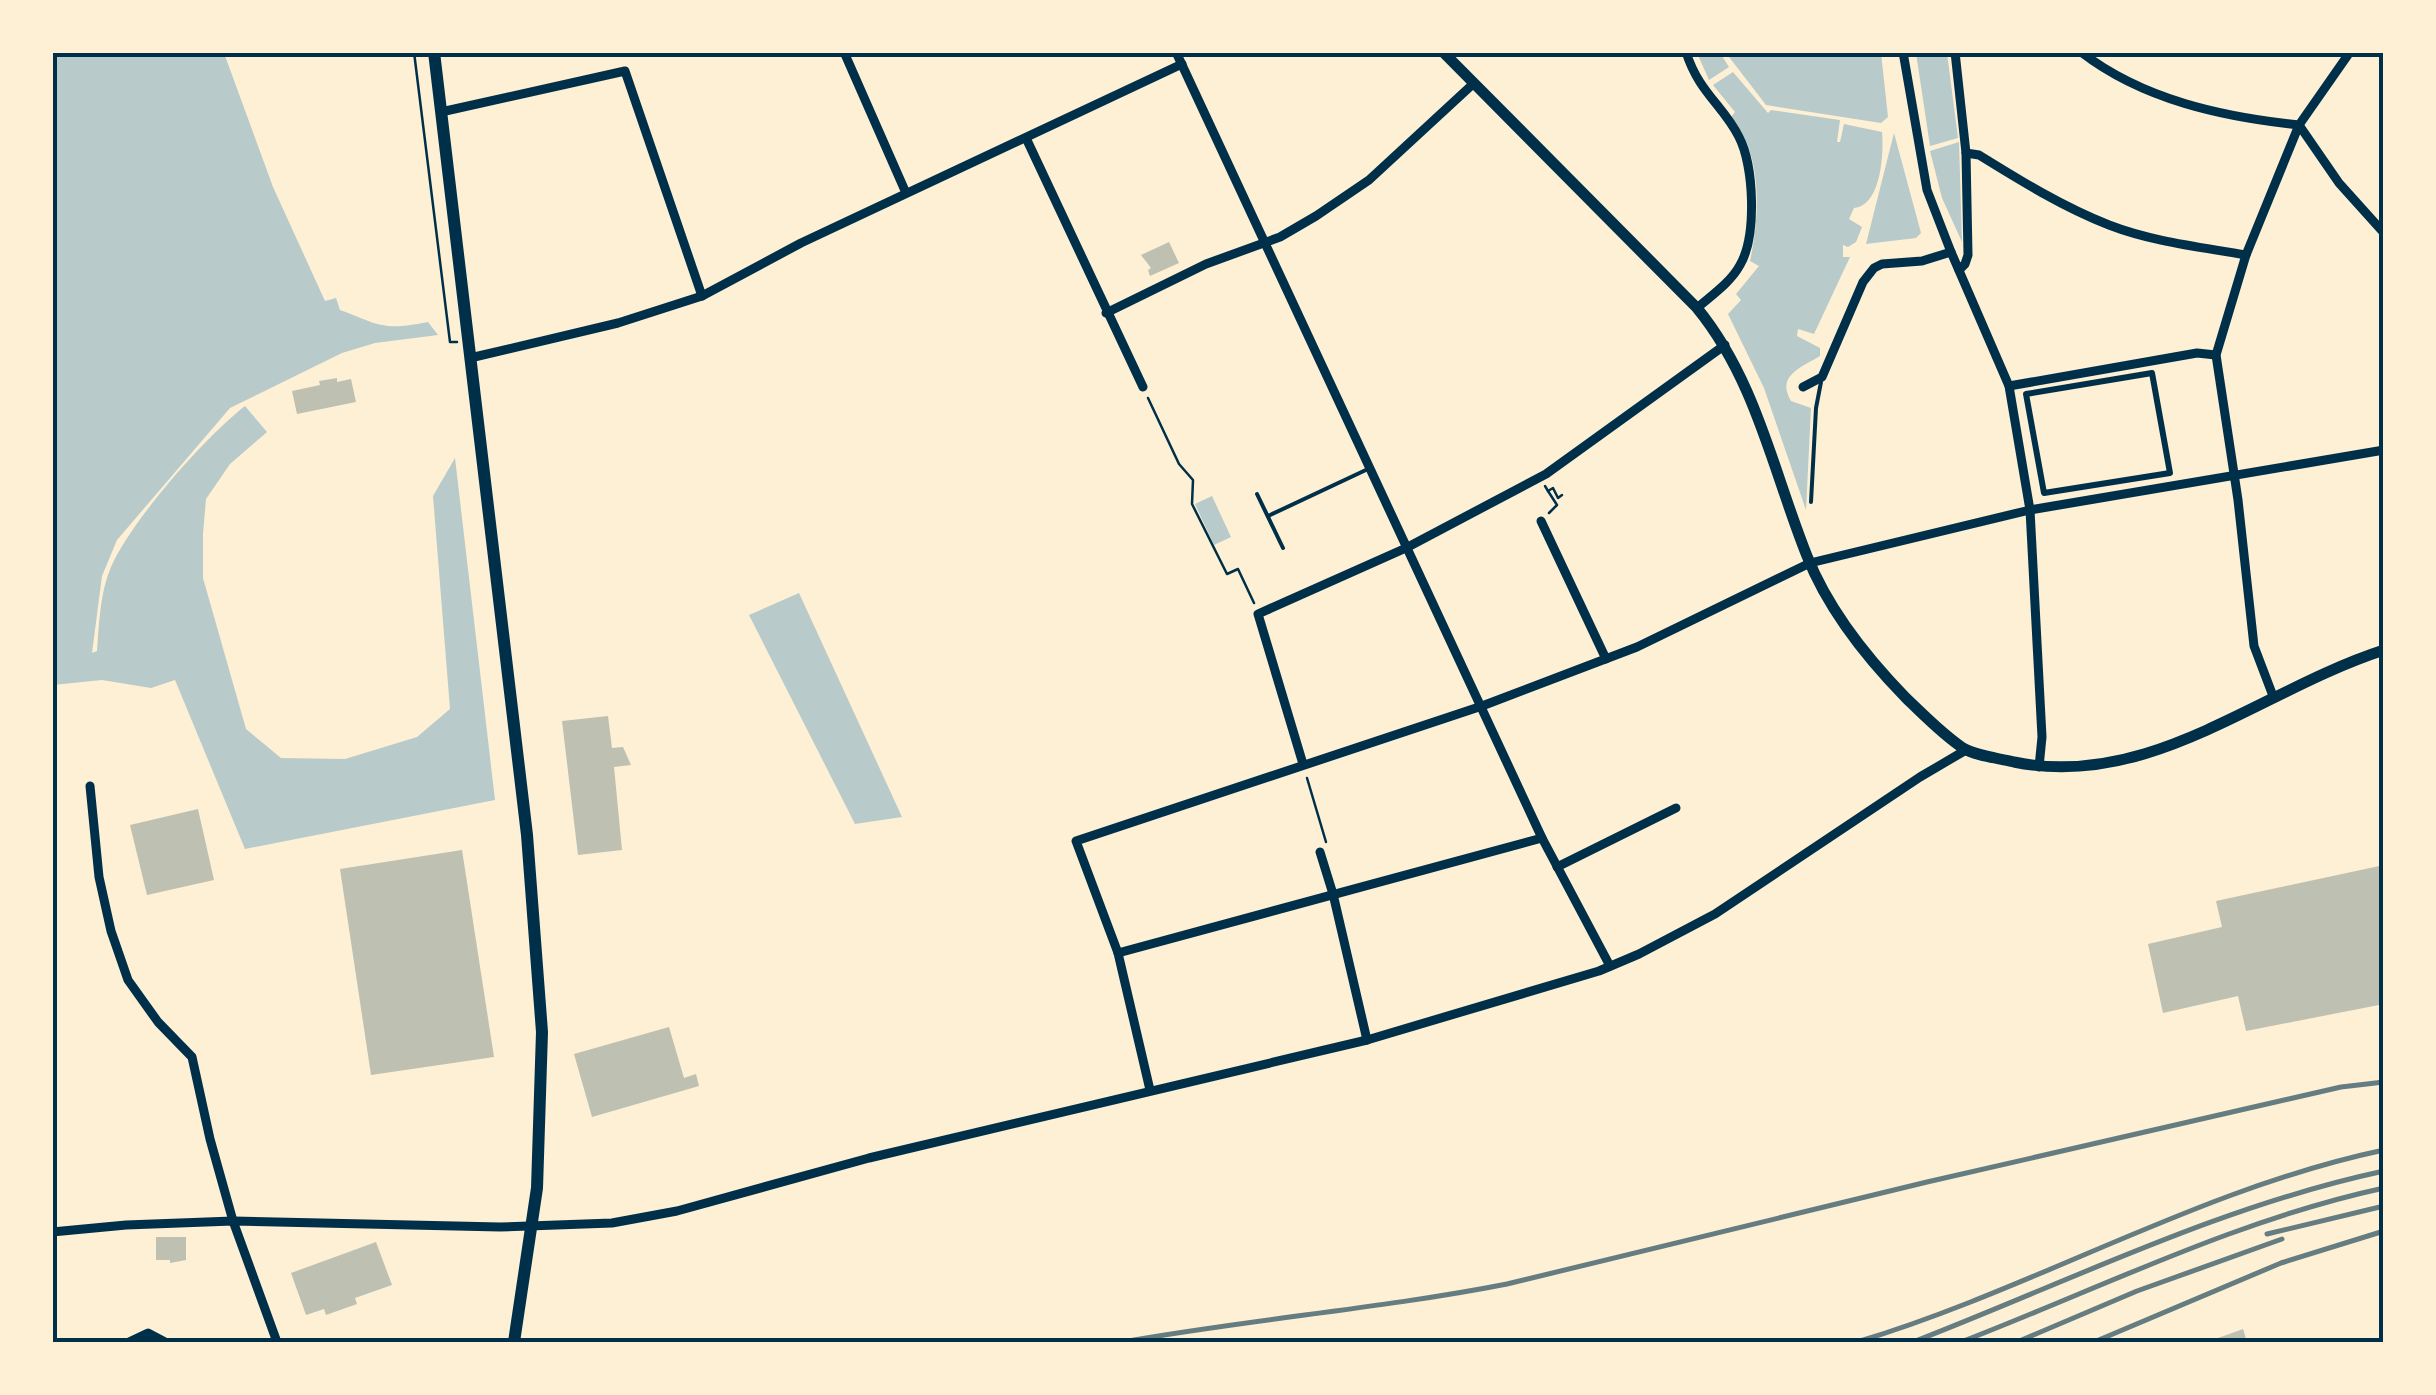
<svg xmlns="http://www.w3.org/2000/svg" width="2436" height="1395" viewBox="0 0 2436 1395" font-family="'Asap Condensed',sans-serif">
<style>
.green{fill:#b9caca}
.building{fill:#bec0b2}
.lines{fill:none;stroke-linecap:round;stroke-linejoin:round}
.path{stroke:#003049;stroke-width:2.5}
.service{stroke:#003049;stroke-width:4}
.pedestrian{stroke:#003049;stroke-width:6}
.minor{stroke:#003049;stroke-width:9}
.tertiary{stroke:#003049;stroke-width:11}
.secondary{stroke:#003049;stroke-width:12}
.rail{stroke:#657d81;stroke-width:5}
.neatline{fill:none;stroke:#003049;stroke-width:4}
</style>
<rect width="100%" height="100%" fill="#fdf0d5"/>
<g class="green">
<path d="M 52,53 L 224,53 L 273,187 L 325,301 L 336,298 L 340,310 C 380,325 382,331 428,322 L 438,335 L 375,343 L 342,353 L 230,408 L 117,540 L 102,576 L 92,653 L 97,651 C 99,624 100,592 111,567 C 131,521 205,437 245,406 L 267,432 L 230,464 L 206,499 L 203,534 L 203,578 L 246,729 L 281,758 L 345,759 L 417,737 L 450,709 L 433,496 L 455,458 L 495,800 L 245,849 L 175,680 L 151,688 L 102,680 L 53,685 Z"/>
<polygon points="1697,53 1720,53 1729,67 1709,80"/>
<polygon points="1726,53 1881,53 1888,117 1881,123 1766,105"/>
<polygon points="1916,53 1947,53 1958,138 1930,146"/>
<path d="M 1733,72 L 1768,113 L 1771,110 L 1840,120 L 1837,142 L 1840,142 L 1844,124 L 1882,132 C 1884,154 1881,206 1854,208 L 1849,219 L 1862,227 L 1856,242 L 1848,247 L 1843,245 L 1843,257 L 1850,257 L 1814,334 L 1798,329 L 1797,336 L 1820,348 L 1820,356 C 1800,368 1776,376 1791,401 L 1811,408 L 1806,510 L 1764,388 L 1728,314 L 1741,300 L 1736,294 L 1759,266 L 1750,261 C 1760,215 1763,154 1731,117 L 1735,112 L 1713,85 Z"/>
<polygon points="1894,133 1921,233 1916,238 1866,244"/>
<polygon points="1959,142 1962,242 1942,198 1930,151"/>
<polygon points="1212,496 1231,537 1214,545 1195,504"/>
<polygon points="799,593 902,817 855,824 749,615"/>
</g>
<g class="building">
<polygon points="1169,242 1179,263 1150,276 1148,270 1151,268 1141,255"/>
<polygon points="337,378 337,382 351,379 356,402 297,414 292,391 320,385 319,381"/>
<polygon points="608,716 612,748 623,747 631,765 614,767 622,850 578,855 562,721"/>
<polygon points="198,809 214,880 147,895 130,825"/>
<polygon points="462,850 494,1057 371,1075 340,869"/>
<polygon points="2384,865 2384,1004 2246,1031 2238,996 2163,1013 2148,944 2222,927 2216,901"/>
<polygon points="669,1027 684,1078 696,1074 699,1086 592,1117 574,1054"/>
<polygon points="156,1237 186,1237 186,1260 170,1263 170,1260 156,1260"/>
<polygon points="376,1242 392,1285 355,1298 357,1304 326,1315 324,1309 306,1315 291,1273"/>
<polygon points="2243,1329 2247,1342 2207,1342"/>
</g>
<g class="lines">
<g class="path">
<polyline points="414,52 450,342 457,342"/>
<polyline points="1148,398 1179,464 1193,480 1192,504 1227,574 1238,569 1254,603"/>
<polyline points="1545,486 1548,491 1553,488 1558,498 1562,495"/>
<polyline points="1548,491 1557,505 1549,513"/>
<polyline points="1307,778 1326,842"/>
</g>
<g class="service">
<polyline points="1257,494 1283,548"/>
<polyline points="1811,502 1816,408 1821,382"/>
<polyline points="1268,516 1368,469"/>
</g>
<polygon class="pedestrian" points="2152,373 2170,473 2044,493 2026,394"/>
<g class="minor">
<polyline points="844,52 906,193"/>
<polyline points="1176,52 1542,838 1610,966"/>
<path d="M 1686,52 C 1699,93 1723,105 1739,137 C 1754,166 1757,236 1740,265 C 1731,282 1712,295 1697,308"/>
<polyline points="1903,52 1927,190 1951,252 2009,386 2030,510 2042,737 2039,767"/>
<polyline points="1955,52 1966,153 1968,255 1965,264 1959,270"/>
<path d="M 2081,52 C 2143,100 2223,117 2299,125 L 2339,183 L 2384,233"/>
<polyline points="441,112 625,71 702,296"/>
<polyline points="1026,138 1143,387"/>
<path d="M 1966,153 L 1979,155 C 2021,181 2063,207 2109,225 C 2153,242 2201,247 2246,255"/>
<polyline points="1106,313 1206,264 1280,237 1316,216 1369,180 1473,84"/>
<polyline points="470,358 618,323 702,296 801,243 1182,64"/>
<polyline points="2009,386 2197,353 2216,355"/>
<polyline points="1803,387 1822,377 1863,282 1874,268 1882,264 1922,261 1951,252"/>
<polyline points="1541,521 1606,659"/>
<polyline points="2273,696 2254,646 2238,500 2216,355 2246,255 2299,125 2350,52"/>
<polyline points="1303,764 1258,614 1406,548 1546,474 1725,345"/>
<polyline points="90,786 99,877 111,931 128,980 158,1022 192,1057 210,1139 233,1221 277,1342"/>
<polyline points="1320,852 1333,894 1367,1040"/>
<polyline points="1557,867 1676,808"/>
<polyline points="1118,953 1542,838"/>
<polyline points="1150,1090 1118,953 1076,841 1482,706 1637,647 1810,563 2030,510 2384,450"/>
<polyline points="52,1232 126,1225 233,1221 500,1227 612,1223 677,1211 869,1158 1367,1040 1599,971 1639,954 1715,914 1920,777 1966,750"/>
<polyline points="129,1342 148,1333 165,1342"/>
</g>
<path class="tertiary" d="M 1443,52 L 1697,308 C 1756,380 1773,471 1807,556 C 1828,609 1866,657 1906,698 C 1924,715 1942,734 1963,748 C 1976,756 1998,758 2014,762 C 2150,790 2260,690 2384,650"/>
<polyline class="secondary" points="434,52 527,835 542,1032 537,1188 514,1342"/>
<g class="rail">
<polyline points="2267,1234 2384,1206"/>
<path d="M 1122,1342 C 1250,1319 1379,1309 1507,1284 L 1927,1182 L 2341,1087 L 2384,1082"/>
<path d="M 1857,1342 C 2036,1288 2199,1189 2384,1150"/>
<path d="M 1913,1342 C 2068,1282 2220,1206 2384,1171"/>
<path d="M 1961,1342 C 2101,1288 2236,1220 2384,1188"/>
<polyline points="2017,1342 2137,1291 2282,1239"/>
<polyline points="2094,1342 2281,1263 2384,1231"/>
</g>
</g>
<rect width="2436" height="1395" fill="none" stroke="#fdf0d5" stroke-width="110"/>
<rect x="55" y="55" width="2326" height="1285" class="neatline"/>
</svg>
